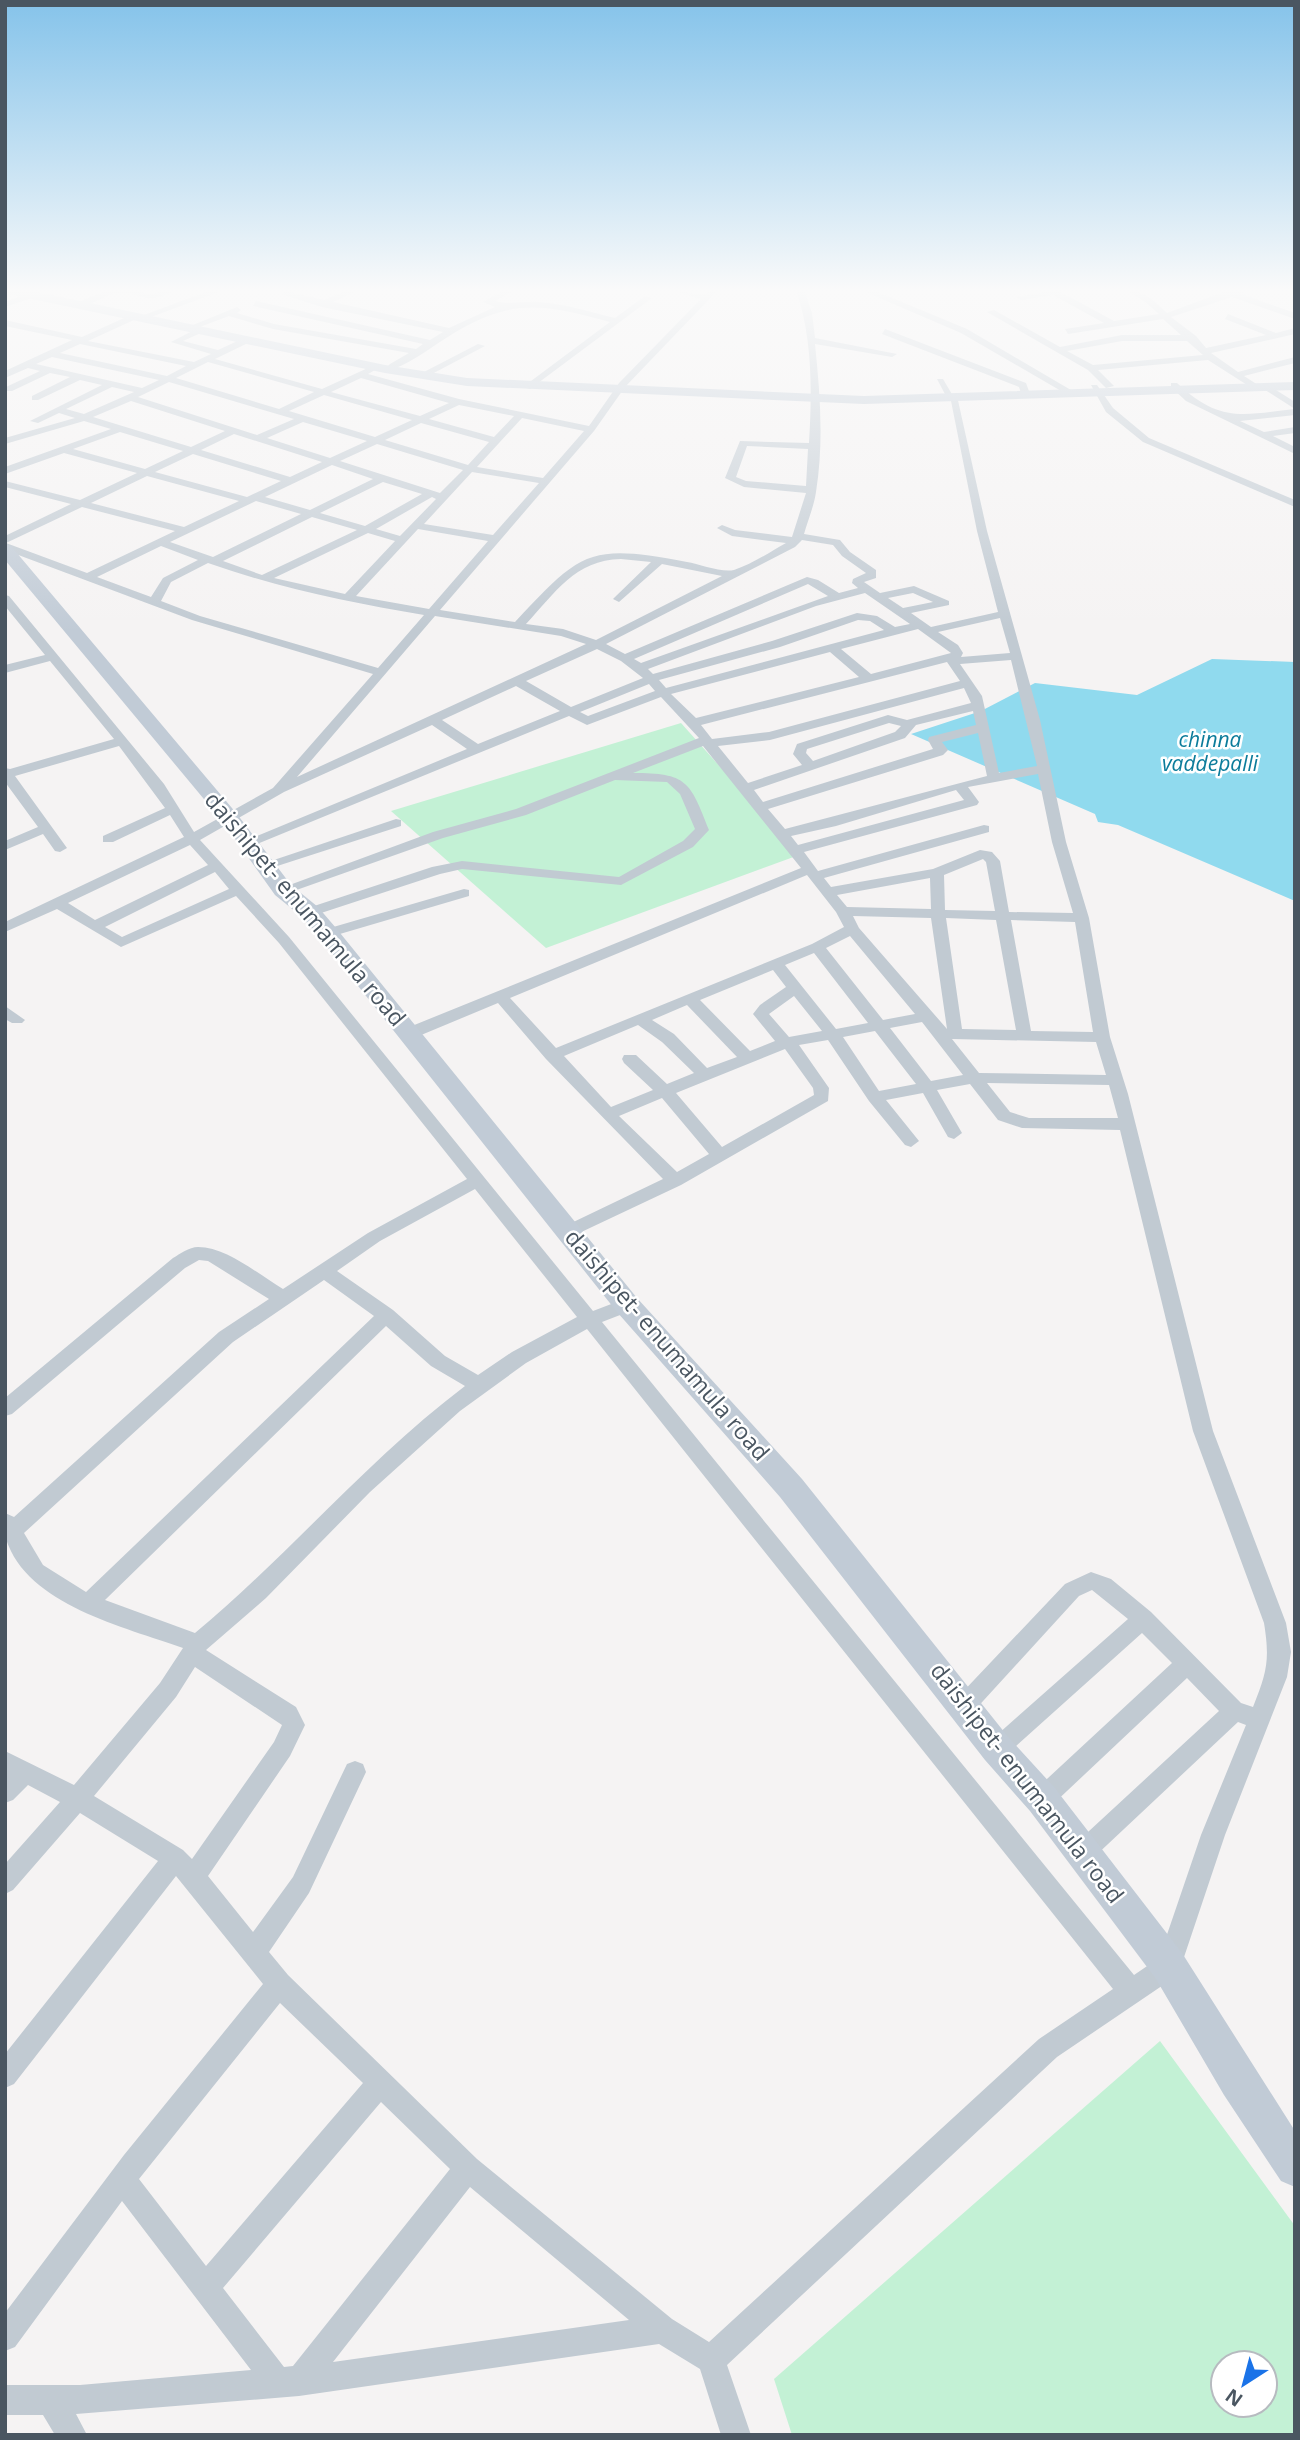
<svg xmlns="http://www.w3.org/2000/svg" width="1300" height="2440" viewBox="0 0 1300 2440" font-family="'Open Sans',sans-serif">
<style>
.green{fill:#c3f1d5;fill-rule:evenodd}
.water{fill:#90daee}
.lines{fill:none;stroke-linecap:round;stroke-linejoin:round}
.street{fill:#c1cad2;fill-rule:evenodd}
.secondary{fill:#c1cbd6;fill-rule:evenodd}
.labels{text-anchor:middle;stroke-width:5;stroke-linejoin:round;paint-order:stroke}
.far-water-label{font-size:21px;font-style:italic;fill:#0c7c9b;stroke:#fff}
.street-label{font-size:23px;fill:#4a5661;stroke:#fff}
</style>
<rect width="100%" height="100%" fill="#f5f3f3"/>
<g class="green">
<polygon points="681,723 799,855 546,948 391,811"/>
<path d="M 1160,2041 L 1295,2226 L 1295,2435 L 792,2435 L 774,2379 ZM 1223,2363 L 1265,2363 L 1265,2405 L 1223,2405 Z"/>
</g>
<polygon class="water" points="1212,659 1295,662 1295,901 1118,825 1098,822 1095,814 911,734 981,711 1035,683 1137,695"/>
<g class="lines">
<g class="street">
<path d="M 108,290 L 133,290 L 149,294 L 175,290 C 144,308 139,289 117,293 C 104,295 82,312 71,305 Z"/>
<polygon points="211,290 224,290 151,317 144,315"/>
<path d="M 347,290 L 359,290 L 333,302 L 449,328 L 495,307 L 483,302 L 504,290 L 515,290 L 495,301 C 509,305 523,301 539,302 C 565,304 590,312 615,318 L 645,296 L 652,298 L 530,389 L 527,388 L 527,384 L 610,322 C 547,305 513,297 454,333 C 434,345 415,361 393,369 L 388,366 L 390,364 L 409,353 L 273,329 L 229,316 L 197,328 L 193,325 L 237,307 L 241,310 L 237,313 L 274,324 L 416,349 L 423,344 L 253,306 L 256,301 L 430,340 L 443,332 L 322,307 L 281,294 L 285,291 L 324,300 Z"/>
<path d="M 671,290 L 705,295 L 709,290 L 718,290 L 625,387 L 594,431 L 440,610 L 515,622 C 581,551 589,543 687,562 C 699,564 722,573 734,570 C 752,564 770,552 786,543 L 732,536 L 717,528 L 722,525 L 735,530 L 792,537 L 806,493 L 744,487 L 725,478 L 740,441 L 809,443 C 812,393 813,339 796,290 L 804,290 L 812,313 L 815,338 L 897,354 L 892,357 L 815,344 C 820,393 824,442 816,492 C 814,506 808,520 804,534 L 840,540 L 850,552 L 876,570 L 876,578 L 864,582 L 880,593 L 914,586 L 949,601 L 949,605 L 911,613 L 931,627 L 998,612 L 977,531 L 950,396 L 946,396 L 937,379 L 943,379 L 953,396 L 957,396 L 987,531 L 1040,720 L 1066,842 L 1089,918 L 1110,1037 L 1128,1094 L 1213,1431 L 1286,1623 L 1291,1652 L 1287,1677 L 1225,1835 L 1178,1975 L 1057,2057 L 727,2365 L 751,2435 L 721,2435 L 700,2369 L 659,2344 L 299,2396 L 76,2414 L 87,2435 L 55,2435 L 43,2415 L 5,2415 L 5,2385 L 80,2385 L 251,2370 L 122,2201 L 15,2347 L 5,2351 L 5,2313 L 124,2155 L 263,1984 L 176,1876 L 14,2084 L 5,2088 L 5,2054 L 158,1861 L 80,1813 L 13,1890 L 5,1894 L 5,1864 L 60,1802 L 28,1785 L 13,1800 L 5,1803 L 5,1751 L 74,1785 L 160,1683 L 183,1648 C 125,1627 27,1605 6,1539 C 4,1531 5,1521 5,1513 L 14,1517 L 219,1332 L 269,1299 L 208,1261 L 199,1260 L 185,1268 L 12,1414 L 5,1416 L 5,1398 L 173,1258 C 180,1254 189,1247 198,1247 C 227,1247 259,1275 283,1289 L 368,1233 L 467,1179 L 279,943 L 236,896 L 121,947 L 57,909 L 5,932 L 5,922 L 184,837 L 170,815 L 113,842 L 103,842 L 103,836 L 165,808 L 119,746 L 15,776 L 67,848 L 60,852 L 55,851 L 43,834 L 5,850 L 5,841 L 38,827 L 5,782 L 5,768 L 10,769 L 114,739 L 50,661 L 5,673 L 5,665 L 45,655 L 5,606 L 5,595 L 9,596 L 164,784 L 194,832 L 273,788 L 373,674 L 192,620 L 5,550 L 5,536 L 71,504 L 5,487 L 5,481 L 80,500 L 137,473 L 64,453 L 5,474 L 5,467 L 111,429 L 84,421 L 5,444 L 5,438 L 75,418 L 59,413 L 38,423 L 30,421 L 102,385 L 80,380 L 38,400 L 32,400 L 32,396 L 70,377 L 50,373 L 12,391 L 6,391 L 6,387 L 40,371 L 28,368 L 5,378 L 5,371 L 72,340 L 5,326 L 5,320 L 82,337 L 133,314 L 136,319 L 88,341 L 194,362 L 211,354 L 171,342 L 200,327 L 203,332 L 183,341 L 218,350 L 244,338 L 250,338 L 250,342 L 215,359 L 322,389 L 370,367 L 375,370 L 368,374 L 459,399 L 589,426 L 619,383 L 701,299 ZM 80,344 L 186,366 L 167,376 L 60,353 ZM 52,357 L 159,380 L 142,388 L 36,364 ZM 208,362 L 314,392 L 279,409 L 176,378 ZM 361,378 L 449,403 L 420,416 L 331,392 ZM 169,382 L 294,419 L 257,435 L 138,397 ZM 112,387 L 134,392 L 84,414 L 66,409 ZM 324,395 L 412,420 L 375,437 L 289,411 ZM 131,401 L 225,431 L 191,447 L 93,417 ZM 459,405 L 514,416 L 494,437 L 429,419 ZM 522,418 L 584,431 L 543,478 L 477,467 ZM 303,422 L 367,441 L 330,458 L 267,438 ZM 421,423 L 489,442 L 468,465 L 385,440 ZM 120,432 L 183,451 L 145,469 L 73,449 ZM 234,434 L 322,462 L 290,477 L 201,450 ZM 377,444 L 463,470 L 440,493 L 340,461 ZM 747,446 L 808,449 L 806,486 L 746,481 L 736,477 ZM 193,454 L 281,481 L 247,497 L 155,472 ZM 332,465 L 373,479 L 310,510 L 265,497 ZM 472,472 L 539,483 L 493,535 L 424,524 ZM 147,476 L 239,501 L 184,527 L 91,503 ZM 383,482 L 422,494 L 365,526 L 320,513 ZM 432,497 L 436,499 L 400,536 L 376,529 ZM 256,501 L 301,514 L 213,557 L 170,542 ZM 82,507 L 175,531 L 87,573 L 6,543 ZM 312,517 L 357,530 L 262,575 L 223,561 ZM 418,529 L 488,541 L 429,609 L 356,596 ZM 368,533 L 395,541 L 345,594 L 274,578 ZM 802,540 L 833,545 L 842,556 L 866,573 L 853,579 L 852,583 L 858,588 L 839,593 L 818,580 L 807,577 L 625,654 L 606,644 L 795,547 ZM 161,546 L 198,560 L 163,578 L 151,597 L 97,577 ZM 621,559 L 651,562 L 615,597 L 613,599 L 619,602 L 662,564 L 722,576 L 596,640 L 563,629 L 526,624 C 555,593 575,560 621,559 ZM 208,563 C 279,588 351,603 424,615 L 378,668 L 200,616 L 161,601 L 171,582 ZM 808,584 L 828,596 L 641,663 L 634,659 ZM 865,593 L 910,624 L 895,627 L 877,616 L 857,613 L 772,641 L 653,674 L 648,669 L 816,606 ZM 913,593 L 933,602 L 903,608 L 888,598 ZM 435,616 L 561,636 L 586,644 L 297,777 ZM 1000,618 L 1010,653 L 961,657 L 963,653 L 958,645 L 938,632 ZM 858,620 L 870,621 L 884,630 L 666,688 L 659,680 L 780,647 ZM 918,629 L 951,653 L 871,674 L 841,649 ZM 597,649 L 621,661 L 643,678 L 571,707 L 526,681 ZM 830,652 L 859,677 L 696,718 L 671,694 ZM 1011,660 L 1037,766 L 999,773 L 982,696 L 960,664 ZM 947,662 L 960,681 L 769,732 L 712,739 L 701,725 ZM 649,684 L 655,691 L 588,716 L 580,712 ZM 516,686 L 560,711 L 478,744 L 442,720 ZM 964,688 L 971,703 L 907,720 L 888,715 L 797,744 L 793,754 L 802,765 L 748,783 L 718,746 L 770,740 ZM 661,697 L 699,738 L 516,809 L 433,832 L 276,890 L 278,893 L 288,893 L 443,838 L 526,815 L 615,780 L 667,782 L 680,794 L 695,829 L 683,841 L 619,877 L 462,861 L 432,867 L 305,909 L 303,912 L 310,916 L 315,915 L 440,874 L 462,869 L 621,885 L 693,847 L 709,830 C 690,781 687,773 633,773 L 703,746 L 801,868 L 402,1030 L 400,1034 L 408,1039 L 414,1038 L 498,1003 L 546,1059 L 663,1179 L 563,1227 L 560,1231 L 563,1235 L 575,1235 L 681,1185 L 828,1101 L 829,1088 L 799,1045 L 828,1040 L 869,1101 L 905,1145 L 911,1147 L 919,1141 L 886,1100 L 923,1093 L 948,1137 L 954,1139 L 962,1133 L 937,1090 L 970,1084 L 998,1120 L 1022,1128 L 1120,1130 L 1193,1431 L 1264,1623 C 1270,1660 1267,1672 1253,1707 L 1241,1703 L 1151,1612 L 1111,1579 L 1091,1572 L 1065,1584 L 957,1698 L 954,1705 L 957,1712 L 965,1715 L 973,1712 L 1079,1596 L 1092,1590 L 1128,1619 L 989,1742 L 986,1749 L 989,1756 L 997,1759 L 1005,1756 L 1142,1633 L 1172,1663 L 1034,1791 L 1030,1799 L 1034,1807 L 1042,1810 L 1050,1807 L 1187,1678 L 1219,1711 L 1075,1844 L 1071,1852 L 1075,1860 L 1083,1863 L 1091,1860 L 1238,1722 L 1246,1725 L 1201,1835 L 1159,1958 L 1134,1975 L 602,1322 L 633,1310 L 636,1305 L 633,1300 L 627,1298 L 593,1311 L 289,937 L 200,840 L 284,792 L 432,725 L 467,749 L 240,843 L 242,846 L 252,846 L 569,716 L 587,725 ZM 973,711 L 976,725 L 929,737 L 928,740 L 933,749 L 763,802 L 754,790 L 905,738 L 916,725 ZM 889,723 L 901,726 L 895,732 L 813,761 L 806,753 L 807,749 ZM 978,733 L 987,776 L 785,829 L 768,809 L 943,755 L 948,750 L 942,742 ZM 1038,774 L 1052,842 L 1073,913 L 1009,912 L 1000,861 L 992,852 L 980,850 L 933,869 L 831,887 L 824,878 L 989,832 L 989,826 L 984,825 L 818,871 L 804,852 L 977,805 L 979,802 L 968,787 ZM 956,790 L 964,800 L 798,845 L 791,836 L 836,826 ZM 190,845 L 208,865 L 95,920 L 68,903 ZM 983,859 L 986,862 L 995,911 L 945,910 L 944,875 ZM 215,872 L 229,889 L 122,937 L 105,927 ZM 807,875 L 836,912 L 844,927 L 812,944 L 556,1048 L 510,998 ZM 930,878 L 931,909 L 847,907 L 837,895 ZM 853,916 L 931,918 L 947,1029 L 859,928 ZM 946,918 L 996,920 L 1016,1030 L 962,1029 ZM 1011,920 L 1075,922 L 1093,1032 L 1031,1031 ZM 850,936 L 915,1014 L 883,1020 L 826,948 ZM 814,953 L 868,1023 L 836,1029 L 785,965 ZM 773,970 L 786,987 L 760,1005 L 753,1014 L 775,1041 L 750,1051 L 700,1000 ZM 794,996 L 822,1031 L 789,1037 L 769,1014 ZM 687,1005 L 737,1057 L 707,1068 L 674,1034 L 652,1020 ZM 922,1022 L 963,1075 L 931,1081 L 890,1028 ZM 638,1025 L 662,1042 L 694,1073 L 667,1084 L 636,1055 L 624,1055 L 622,1059 L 624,1063 L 653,1090 L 611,1107 L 564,1056 ZM 875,1031 L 916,1084 L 879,1091 L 843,1037 ZM 952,1039 L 1096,1042 L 1106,1075 L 979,1073 ZM 785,1049 L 813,1088 L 814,1095 L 722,1147 L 676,1093 ZM 987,1083 L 1109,1085 L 1118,1118 L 1029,1118 L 1010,1112 ZM 662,1098 L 709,1154 L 677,1172 L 619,1116 ZM 475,1189 L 577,1317 L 512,1352 L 478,1375 L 445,1356 L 393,1310 L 337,1271 L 380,1241 ZM 324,1280 L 374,1316 L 86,1592 L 43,1565 L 24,1533 L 233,1342 ZM 386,1326 L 431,1366 L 465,1386 C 367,1460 289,1555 195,1633 L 105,1600 ZM 587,1329 L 1113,1989 L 1039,2039 L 709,2342 L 672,2319 L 477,2159 L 288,1975 L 269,1952 L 309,1893 L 366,1772 L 363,1764 L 355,1761 L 347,1764 L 293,1877 L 253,1932 L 208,1876 L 290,1756 L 305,1725 L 296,1707 L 206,1650 L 266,1598 L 370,1492 L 460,1411 L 526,1363 ZM 195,1667 L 282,1725 L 274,1742 L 192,1859 L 183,1850 L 94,1796 L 176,1697 ZM 280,2003 L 363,2083 L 206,2266 L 139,2179 ZM 381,2102 L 450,2169 L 293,2366 L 284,2367 L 223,2288 ZM 470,2187 L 629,2320 L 333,2362 Z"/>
<polygon points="861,290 873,290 967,329 1076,393 1068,395 961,333"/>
<path d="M 1057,290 L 1114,321 L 1159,314 L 1144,301 L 1126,290 C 1144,290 1154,301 1167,313 L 1226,291 L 1249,290 L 1241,294 L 1295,313 L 1295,319 L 1232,297 L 1171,317 L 1196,336 L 1206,348 L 1266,335 L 1225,319 L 1228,314 L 1276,333 L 1295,328 L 1295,334 L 1211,353 L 1238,372 L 1295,357 L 1295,363 L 1244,376 L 1258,385 L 1260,387 L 1255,390 L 1208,360 L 1098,370 L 1114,386 L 1106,388 L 1088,370 L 987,312 L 994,310 L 1060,347 L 1122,335 L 1181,335 L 1163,319 L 1068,334 L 1065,329 L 1104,323 L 1053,295 L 1021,300 L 1017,297 ZM 1122,341 L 1187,341 L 1203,355 L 1093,365 L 1067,351 Z"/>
<polygon points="32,292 35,297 5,307 5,302"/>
<polygon points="885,329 1026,383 1030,394 1022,396 1019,387 882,334"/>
<polygon points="478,344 485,346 430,375 422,373"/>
<path d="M 1171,383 L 1177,383 C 1220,423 1241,415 1295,409 L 1295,415 L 1240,421 L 1264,432 L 1295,427 L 1295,433 L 1273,436 L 1295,447 L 1295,454 L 1186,401 L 1171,387 Z"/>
<polygon points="1265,383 1295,402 1295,409 1262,388 1260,386"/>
<polygon points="1091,385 1097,385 1113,408 1149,438 1295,500 1295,507 1143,442 1106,412"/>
<polygon points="396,819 401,820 401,826 268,869 258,869 256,866"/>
<polygon points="464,889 469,890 469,896 333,936 328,937 321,933 323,930"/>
<polygon points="5,1006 25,1020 22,1023 12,1023 5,1019"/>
</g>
<g class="secondary">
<polygon points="5,290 28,290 385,365 467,378 864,396 1295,382 1295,390 864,404 467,386 385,373 8,294"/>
<polygon points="5,544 11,546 237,814 291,885 318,907 336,928 637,1298 802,1479 1009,1738 1054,1787 1182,1953 1295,2131 1295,2187 1281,2181 1224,2095 1156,1979 1030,1811 985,1760 780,1497 617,1312 320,938 302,917 275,895 223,822 5,560"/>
</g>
</g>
<linearGradient id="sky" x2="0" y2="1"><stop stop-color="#85c3ea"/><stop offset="0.46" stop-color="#fafafa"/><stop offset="1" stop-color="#fafafa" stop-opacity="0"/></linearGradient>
<rect width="1300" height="632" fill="url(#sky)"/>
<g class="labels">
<g class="far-water-label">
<text x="1210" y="747">chinna<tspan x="1210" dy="24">vaddepalli</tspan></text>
</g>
<g class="street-label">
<text transform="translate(305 909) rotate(50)" y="8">daishipet- enumamula road</text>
<text transform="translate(667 1345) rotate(49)" y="8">daishipet- enumamula road</text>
<text transform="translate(1027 1783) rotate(52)" y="8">daishipet- enumamula road</text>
</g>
</g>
<rect width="1300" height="2440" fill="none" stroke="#4a5661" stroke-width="14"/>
<g transform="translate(1244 2384) rotate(216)"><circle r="33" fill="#ffffff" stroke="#b7bbc0" stroke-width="2"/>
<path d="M0-5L12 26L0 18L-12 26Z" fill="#1a73e8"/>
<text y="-10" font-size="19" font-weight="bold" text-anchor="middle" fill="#4a5661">N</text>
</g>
</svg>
